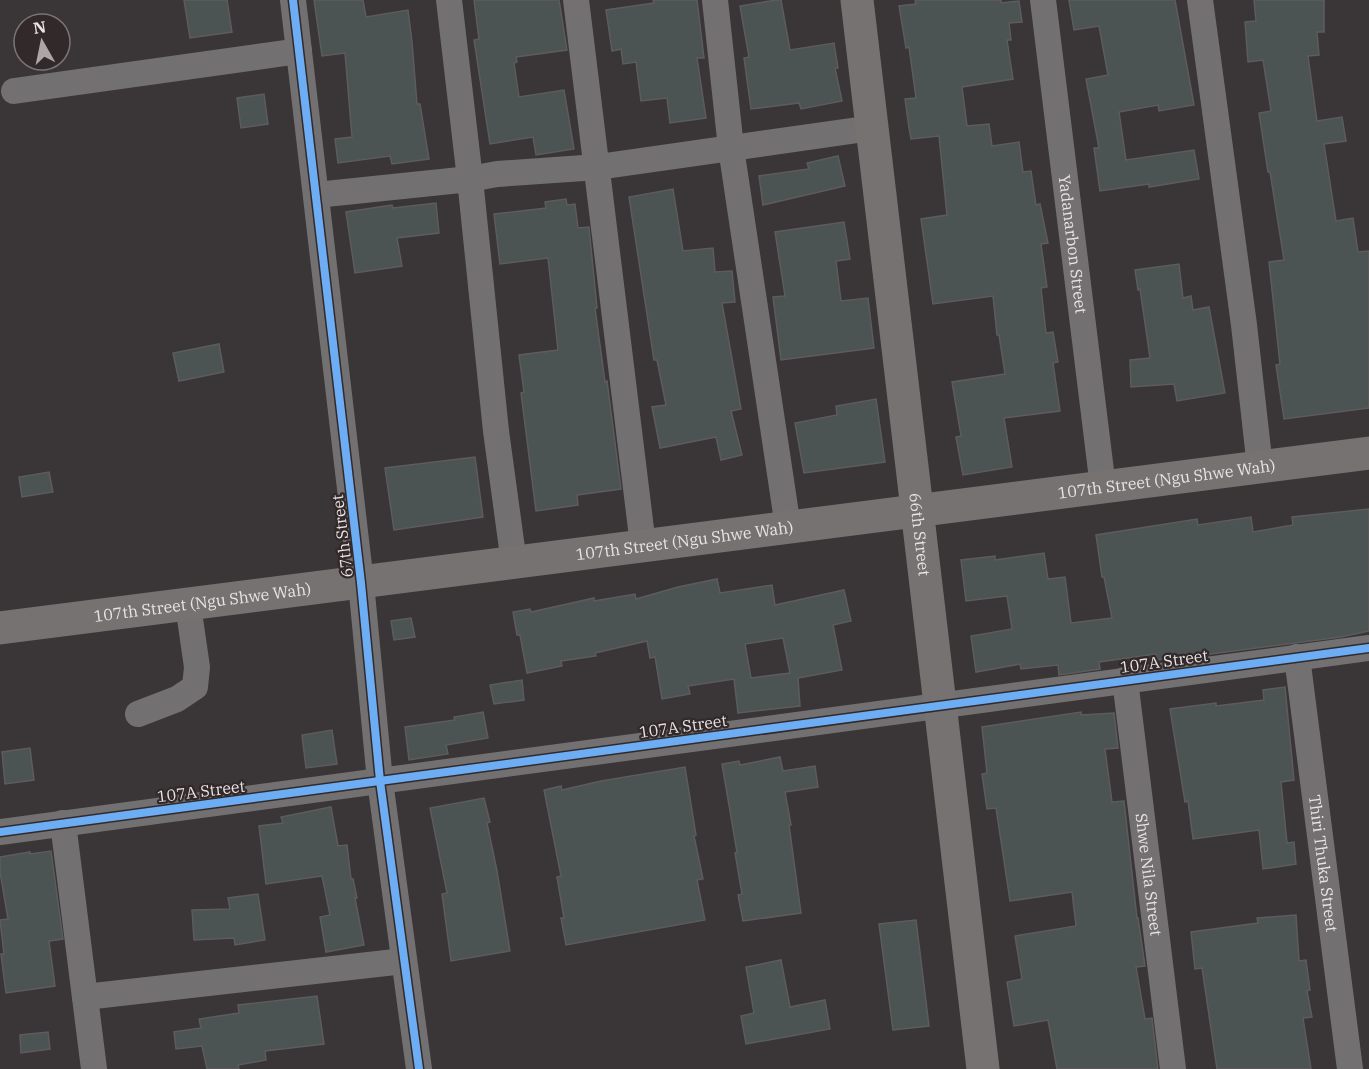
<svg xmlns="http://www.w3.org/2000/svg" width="1369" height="1069" viewBox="0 0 1369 1069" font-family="'IBM Plex Serif',serif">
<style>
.building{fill:#4c5353;stroke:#5d5c5c;stroke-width:1.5;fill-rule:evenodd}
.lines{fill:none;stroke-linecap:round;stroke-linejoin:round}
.street{stroke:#727071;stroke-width:26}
.secondary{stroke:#767272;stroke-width:33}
.cycleway-casing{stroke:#32292b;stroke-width:11}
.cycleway{stroke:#6dadf4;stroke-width:8}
.labels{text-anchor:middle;stroke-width:4.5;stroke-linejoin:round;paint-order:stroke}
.street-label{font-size:16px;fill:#e9e3e4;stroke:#32292b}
</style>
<rect width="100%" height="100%" fill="#3a3536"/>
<g class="building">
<polygon points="184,0 227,0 232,32 190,38"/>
<polygon points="314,0 363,0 366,17 408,10 412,42 417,104 420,104 429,159 392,164 390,156 338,163 335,139 352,137 345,53 322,56"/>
<polygon points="474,0 559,0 567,50 516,57 517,62 514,63 519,97 564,90 574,149 536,155 533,137 490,144 474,40 479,39"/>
<polygon points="653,0 697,0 704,58 697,58 706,118 670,123 667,98 641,101 636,62 623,64 621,49 612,51 606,10 654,3"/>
<polygon points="776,0 781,0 790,50 834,43 838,68 835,68 842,101 801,109 799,103 751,109 744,58 749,57 740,6"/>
<polygon points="915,0 1001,0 1001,3 1019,1 1022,22 1009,23 1011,40 1007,40 1013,79 962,87 967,126 989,124 992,146 1019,142 1023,172 1031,171 1036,205 1040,204 1048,243 1041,244 1047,287 1041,288 1046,333 1053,332 1058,362 1053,363 1060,411 1004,418 1012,467 963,475 956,437 961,436 952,382 1005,374 999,335 997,335 993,296 933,304 921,219 947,215 939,136 911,139 909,128 905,99 916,98 909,47 906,48 899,6 916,4"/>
<polygon points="1069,0 1175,0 1194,105 1159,111 1158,105 1119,112 1126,160 1194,150 1199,179 1149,187 1149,184 1100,191 1094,148 1099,148 1086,79 1108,75 1099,26 1074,30"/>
<polygon points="1254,0 1324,0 1324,32 1317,32 1319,55 1308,56 1317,121 1342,117 1346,141 1324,144 1336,221 1353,218 1358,252 1369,251 1369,408 1284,419 1276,365 1280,364 1269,262 1284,260 1270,172 1268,172 1259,113 1271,111 1263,60 1248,62 1245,22 1256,21"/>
<polygon points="264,94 268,124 241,128 237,98"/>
<polygon points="838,156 845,186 763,205 759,176 809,169 807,163"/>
<polygon points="673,189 683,251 713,248 715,272 732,271 735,302 722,303 741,409 731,411 742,455 721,460 716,437 660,448 652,407 666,405 657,360 654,360 629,197"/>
<polygon points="566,199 567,205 575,204 578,228 589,227 597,308 595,308 605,382 607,381 621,489 577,495 578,505 536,511 521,393 524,392 519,355 558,350 548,258 500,264 494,214 546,208 545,202"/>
<polygon points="436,203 439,233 397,238 402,266 355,273 346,212 392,205 393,208"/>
<polygon points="844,222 850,259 836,261 841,301 868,298 874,348 781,360 773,297 785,296 775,232"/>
<polygon points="1179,264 1183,298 1191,296 1193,310 1209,307 1225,393 1177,401 1174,384 1131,387 1130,360 1150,358 1140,289 1138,290 1135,270"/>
<polygon points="219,344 224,372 179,381 173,353"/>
<polygon points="876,399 885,462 804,473 795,423 837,415 836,406"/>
<polygon points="475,457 483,517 394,530 385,468"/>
<polygon points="49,472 53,492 22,497 19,477"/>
<polygon points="1369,509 1369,631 1341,637 1203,655 1202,653 1157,660 1156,654 1099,662 1100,669 1059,675 1058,665 1021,669 1020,664 976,672 971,636 1012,629 1007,596 966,601 961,560 995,556 995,560 1044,553 1048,579 1065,577 1071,623 1112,618 1104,577 1102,577 1096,535 1197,519 1198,525 1251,517 1253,532 1293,525 1292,517"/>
<path d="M 717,579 L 720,593 L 772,585 L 775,605 L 844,590 L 851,621 L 833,625 L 842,670 L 798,678 L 800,706 L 738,713 L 734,679 L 688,686 L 690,694 L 662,699 L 655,657 L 650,658 L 647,641 L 595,653 L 596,656 L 561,661 L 562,666 L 527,673 L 520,635 L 517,635 L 513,612 L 530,609 L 531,612 L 594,598 L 594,601 L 635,594 L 636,599 L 678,587 ZM 783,638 L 790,673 L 751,678 L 745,644 Z"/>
<polygon points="411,618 415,637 394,640 391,621"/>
<polygon points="522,680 524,700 494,704 490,685"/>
<polygon points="1285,687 1294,780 1281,782 1287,843 1294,842 1296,864 1263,869 1259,830 1193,839 1188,801 1185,802 1170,709 1216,703 1216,706 1264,700 1263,690"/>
<polygon points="483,712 488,738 446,745 448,754 409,760 405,727 455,720 454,717"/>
<polygon points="1081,712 1081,715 1114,713 1118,748 1105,749 1112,802 1124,801 1137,918 1138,918 1145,966 1136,967 1145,1019 1152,1018 1158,1069 1057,1069 1048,1020 1014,1026 1007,982 1022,979 1015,936 1076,926 1072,892 1010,901 996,808 987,809 982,774 987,773 982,727"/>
<polygon points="332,730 337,764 306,768 302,735"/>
<polygon points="30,748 34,780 5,784 2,752"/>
<polygon points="780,757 783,771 815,766 818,787 785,792 791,825 789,825 801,913 743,921 738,895 742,894 735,853 737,852 722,764 739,761 740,765"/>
<polygon points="685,767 696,835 694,836 703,879 697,880 705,920 566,945 561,918 564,918 557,877 561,876 544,790 561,786 562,790 601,781"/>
<polygon points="484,798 490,822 487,823 497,871 510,951 451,961 442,894 447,893 430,808"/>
<polygon points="331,807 338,846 347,845 351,879 353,879 357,898 355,898 364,945 326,952 320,917 330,915 322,876 266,884 259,826 283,823 281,817"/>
<polygon points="51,851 63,939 49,941 55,986 6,993 1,954 4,954 0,920 8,919 0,872 0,857 30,852 30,854"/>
<polygon points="258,894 265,940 235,945 234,938 194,940 192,910 230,909 228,898"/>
<polygon points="1296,915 1299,961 1306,960 1310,990 1307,991 1312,1017 1303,1018 1311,1069 1217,1069 1202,968 1195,969 1191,932 1258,923 1257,918"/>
<polygon points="916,920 929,1026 893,1030 879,924"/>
<polygon points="781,960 790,1007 825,1000 830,1029 746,1044 741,1016 754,1013 746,967"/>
<polygon points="317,996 324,1044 265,1051 266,1060 238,1065 239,1069 207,1069 202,1046 176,1049 174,1032 201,1028 199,1019 239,1013 238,1005"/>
<polygon points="48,1032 50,1049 21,1053 20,1035"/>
</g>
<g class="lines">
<g class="street">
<polyline points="293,0 361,583 380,781 419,1069"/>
<polyline points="449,0 470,179 497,174 598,167 872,128"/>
<polyline points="576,0 643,545"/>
<polyline points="715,0 731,148 788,527"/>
<path id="s1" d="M 1043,0 L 1103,487"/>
<polyline points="1200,0 1244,325 1260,467"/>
<polyline points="14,91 299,51"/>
<polyline points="316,195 470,179 496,431 514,563"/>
<path id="s2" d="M 1297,657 L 1350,1069"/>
<path id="s3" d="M 1125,680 L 1173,1069"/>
<polyline points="138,714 177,699 195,687 197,667 188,605"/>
<polyline points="63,823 94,1069"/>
<polyline points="0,832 1369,648"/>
<polyline points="85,997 404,961"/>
</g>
<g class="secondary">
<path id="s4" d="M 857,0 L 983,1069"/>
<path id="s5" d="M 0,628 L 1369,453"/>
</g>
<defs>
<g id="cycleway">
<polyline points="293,0 361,583 380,781 419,1069"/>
<polyline points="0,832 1369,648"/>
</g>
</defs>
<use href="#cycleway" class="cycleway-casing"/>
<use href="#cycleway" class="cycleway"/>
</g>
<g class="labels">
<g class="street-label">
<text dy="6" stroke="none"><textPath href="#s1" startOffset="246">Yadanarbon Street</textPath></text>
<text dy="6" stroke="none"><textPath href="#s5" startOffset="1176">107th Street (Ngu Shwe Wah)</textPath></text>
<text dy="6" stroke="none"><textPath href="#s4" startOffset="538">66th Street</textPath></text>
<text transform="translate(342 536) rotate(-97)" y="6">67th Street</text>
<text dy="6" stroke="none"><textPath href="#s5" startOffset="690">107th Street (Ngu Shwe Wah)</textPath></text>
<text dy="6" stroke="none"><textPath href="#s5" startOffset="204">107th Street (Ngu Shwe Wah)</textPath></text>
<text transform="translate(1164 661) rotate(-8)" y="6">107A Street</text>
<text transform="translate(683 726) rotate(-8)" y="6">107A Street</text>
<text transform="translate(201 791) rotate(-7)" y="6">107A Street</text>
<text dy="6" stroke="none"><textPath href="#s2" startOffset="208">Thiri Thuka Street</textPath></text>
<text dy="6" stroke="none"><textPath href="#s3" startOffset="196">Shwe Nila Street</textPath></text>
</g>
</g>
<g transform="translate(42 42) rotate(351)"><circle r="28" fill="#32292b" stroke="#7b7375" stroke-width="1.5"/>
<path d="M0-4.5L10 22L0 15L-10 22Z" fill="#aca6a7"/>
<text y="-9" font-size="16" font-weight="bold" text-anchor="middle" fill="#e9e3e4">N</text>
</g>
</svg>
